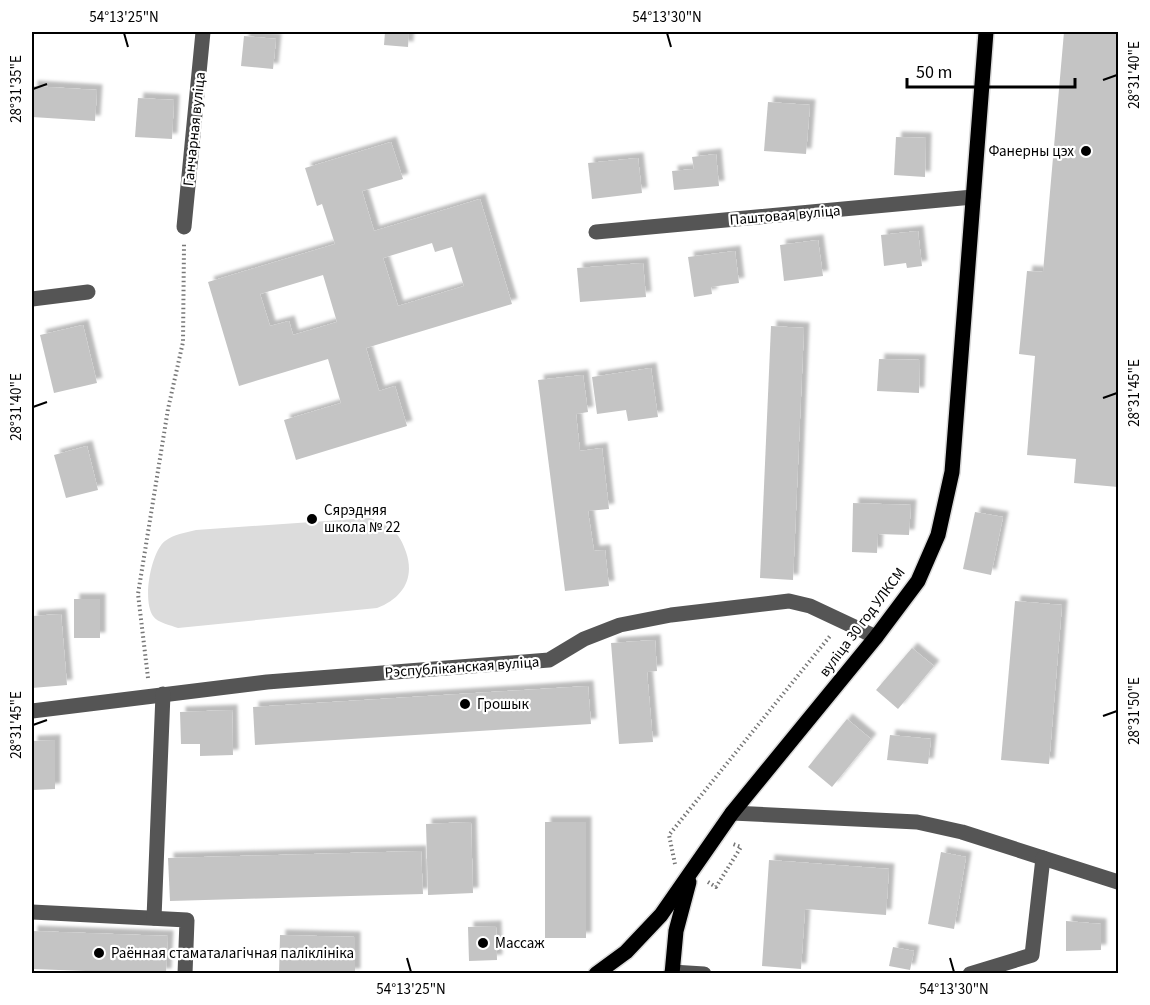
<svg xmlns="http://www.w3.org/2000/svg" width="1150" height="1005" viewBox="0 0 1150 1005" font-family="'Source Sans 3',sans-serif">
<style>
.green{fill:#dcdcdc}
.building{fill:#c4c4c4;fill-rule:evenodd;filter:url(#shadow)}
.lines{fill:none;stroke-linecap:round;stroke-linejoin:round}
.major-casing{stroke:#dbdbdb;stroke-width:18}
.path{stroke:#777;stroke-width:4;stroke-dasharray:1.5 3;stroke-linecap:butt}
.minor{stroke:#555;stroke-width:15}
.major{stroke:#000;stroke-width:15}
.ticks{fill:none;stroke:#000;stroke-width:2}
.poi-dot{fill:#000;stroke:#fff;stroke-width:2}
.labels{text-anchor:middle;stroke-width:4.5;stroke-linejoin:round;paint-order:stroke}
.street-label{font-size:15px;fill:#000;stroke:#fff}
.poi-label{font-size:15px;fill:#000;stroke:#fff;text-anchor:start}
.neatline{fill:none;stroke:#000;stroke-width:2}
.ticks-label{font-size:15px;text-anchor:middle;fill:#000}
</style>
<defs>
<filter id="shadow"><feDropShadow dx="5.5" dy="-5.5" stdDeviation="1.5" flood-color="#0004"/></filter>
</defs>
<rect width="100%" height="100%" fill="#fff"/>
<path class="green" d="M 370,518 C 377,521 385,524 391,528 C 399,535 403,543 406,552 C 415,578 403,598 377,608 L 178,628 C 170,625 158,623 153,616 C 142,600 151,552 165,541 C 174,534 185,533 196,530 Z"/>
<g class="building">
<polygon points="385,32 409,32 408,47 384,45"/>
<polygon points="1064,32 1118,32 1118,487 1074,483 1076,459 1027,455 1035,356 1019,354 1027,271 1043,272"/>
<polygon points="244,36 276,39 273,69 241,66"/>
<polygon points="32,86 97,90 95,121 32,117"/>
<polygon points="138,98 174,100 172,139 135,137"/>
<polygon points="768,102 810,105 806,154 764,151"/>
<polygon points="896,137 926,138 925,177 894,175"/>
<path d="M 391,142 L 403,179 L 362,191 L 374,231 L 480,199 L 512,304 L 366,348 L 379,391 L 395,386 L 407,426 L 296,460 L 284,420 L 341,403 L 328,359 L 239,386 L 208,282 L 335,244 L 322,204 L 317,206 L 305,168 ZM 432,243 L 435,252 L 452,247 L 464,286 L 398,306 L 383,258 ZM 323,275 L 337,322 L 293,335 L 289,321 L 270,326 L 260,294 Z"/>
<polygon points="716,154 719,186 674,190 672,171 694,169 692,157"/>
<polygon points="638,158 642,193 592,199 588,163"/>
<polygon points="918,231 922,266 907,268 906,263 884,266 881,235"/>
<polygon points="818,240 823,276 784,281 780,245"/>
<polygon points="735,251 739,283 711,287 712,294 694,297 688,257"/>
<polygon points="643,263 646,297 580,302 577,268"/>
<polygon points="83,325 97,383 54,393 40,335"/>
<polygon points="771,326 804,328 793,580 760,578"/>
<polygon points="879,359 920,360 919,393 877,391"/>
<polygon points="651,368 658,417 628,421 626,410 597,414 592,377"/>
<polygon points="583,375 588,412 576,414 580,451 602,448 609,509 588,511 594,551 605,550 609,586 565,591 538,380"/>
<polygon points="87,446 98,490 66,498 54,455"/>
<polygon points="853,503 911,505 909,535 878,534 877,553 852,552"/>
<polygon points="975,512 1003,517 991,575 963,569"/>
<rect x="74" y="599" width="26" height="39"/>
<polygon points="1015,601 1062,605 1049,764 1001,760"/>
<polygon points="61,614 67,685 32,688 32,616"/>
<polygon points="655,640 657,671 647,672 653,742 619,744 611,643"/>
<polygon points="912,648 934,666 898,709 876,690"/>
<polygon points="588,686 591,724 255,745 253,707"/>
<polygon points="232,710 233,755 200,756 200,744 181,744 180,712"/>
<polygon points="847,719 871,739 832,787 808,767"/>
<polygon points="890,735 931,739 928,764 887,760"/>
<polygon points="55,740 55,789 32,790 32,741"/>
<polygon points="471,822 473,893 428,895 426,824"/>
<rect x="545" y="822" width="41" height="116"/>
<polygon points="421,851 423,894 170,901 168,858"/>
<polygon points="941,852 966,857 954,929 928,924"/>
<polygon points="769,860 889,869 886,915 805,909 801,969 762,966"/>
<polygon points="1066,921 1101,924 1101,950 1066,951"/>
<polygon points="496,926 497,960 469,961 468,927"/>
<polygon points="32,931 168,936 166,974 32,969"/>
<polygon points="280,935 355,937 355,974 279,974"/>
<polygon points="893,947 914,951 910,970 889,966"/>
</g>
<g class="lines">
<defs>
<g id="major">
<polyline points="596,974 626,952 661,915 732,813 876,637 918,581 938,535 952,472 986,32"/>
<polyline points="672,974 676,931 689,882"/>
</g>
</defs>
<use href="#major" class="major-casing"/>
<g class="path">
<polyline points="148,678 138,594 168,409 183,342 184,244"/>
<polyline points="675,864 669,835 830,636"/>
<polyline points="708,882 716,887 741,847 733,844"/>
</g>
<g class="minor">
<polyline points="184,227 203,32"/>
<polyline points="596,232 973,197"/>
<polyline points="32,299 88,292"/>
<polyline points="32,711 267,682 549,660 584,639 620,625 671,615 789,601 810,606 876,637"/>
<polyline points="732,813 917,822 962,832 1118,882"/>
<polyline points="32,912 187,920 185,974"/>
<polyline points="154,918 163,694"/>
<polyline points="672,972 704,974"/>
<polyline points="970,974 1032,955 1043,858"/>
</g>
<use href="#major" class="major"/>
</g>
<path class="ticks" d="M 124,33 L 128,47M 667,33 L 671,47M 1103,80 L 1117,75M 33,89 L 47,84M 1103,398 L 1117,393M 33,407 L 47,402M 1103,716 L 1117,711M 33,725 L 47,720M 407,958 L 411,972M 950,958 L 954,972"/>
<g class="poi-dot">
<circle cx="1086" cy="151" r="6"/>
<circle cx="312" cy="519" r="6"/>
<circle cx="465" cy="704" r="6"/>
<circle cx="483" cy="943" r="6"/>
<circle cx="99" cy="953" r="6"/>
</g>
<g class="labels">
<g class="street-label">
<text transform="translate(194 129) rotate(-84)" y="5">Ганчарная вуліца</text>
<text transform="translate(785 215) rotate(-5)" y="5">Паштовая вуліца</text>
<text transform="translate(862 622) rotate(-53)" y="5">вуліца 30 год УЛКСМ</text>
<text transform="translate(462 667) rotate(-4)" y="5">Рэспубліканская вуліца</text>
</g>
<g class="poi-label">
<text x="1074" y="156" text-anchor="end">Фанерны цэх</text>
<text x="324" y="515">Сярэдняя<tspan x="324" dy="17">школа № 22</tspan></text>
<text x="477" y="709">Грошык</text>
<text x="495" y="948">Массаж</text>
<text x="111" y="958">Раённая стаматалагічная паліклініка</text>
</g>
</g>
<rect width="1150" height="1005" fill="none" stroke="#ffffff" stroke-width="66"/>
<path d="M907 78v9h168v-9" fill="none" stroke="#000000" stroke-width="3"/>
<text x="916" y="78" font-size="18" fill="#000000" stroke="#ffffff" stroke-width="4.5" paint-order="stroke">50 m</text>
<rect x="33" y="33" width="1084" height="939" class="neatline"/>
<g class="ticks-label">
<text x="124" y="22">54°13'25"N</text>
<text x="667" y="22">54°13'30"N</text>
<text transform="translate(1134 75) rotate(-90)" y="5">28°31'40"E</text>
<text transform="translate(16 89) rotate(-90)" y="5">28°31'35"E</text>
<text transform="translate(1134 393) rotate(-90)" y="5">28°31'45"E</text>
<text transform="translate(16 407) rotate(-90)" y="5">28°31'40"E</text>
<text transform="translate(1134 711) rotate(-90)" y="5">28°31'50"E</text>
<text transform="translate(16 725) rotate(-90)" y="5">28°31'45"E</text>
<text x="411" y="994">54°13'25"N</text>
<text x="954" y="994">54°13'30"N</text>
</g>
</svg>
